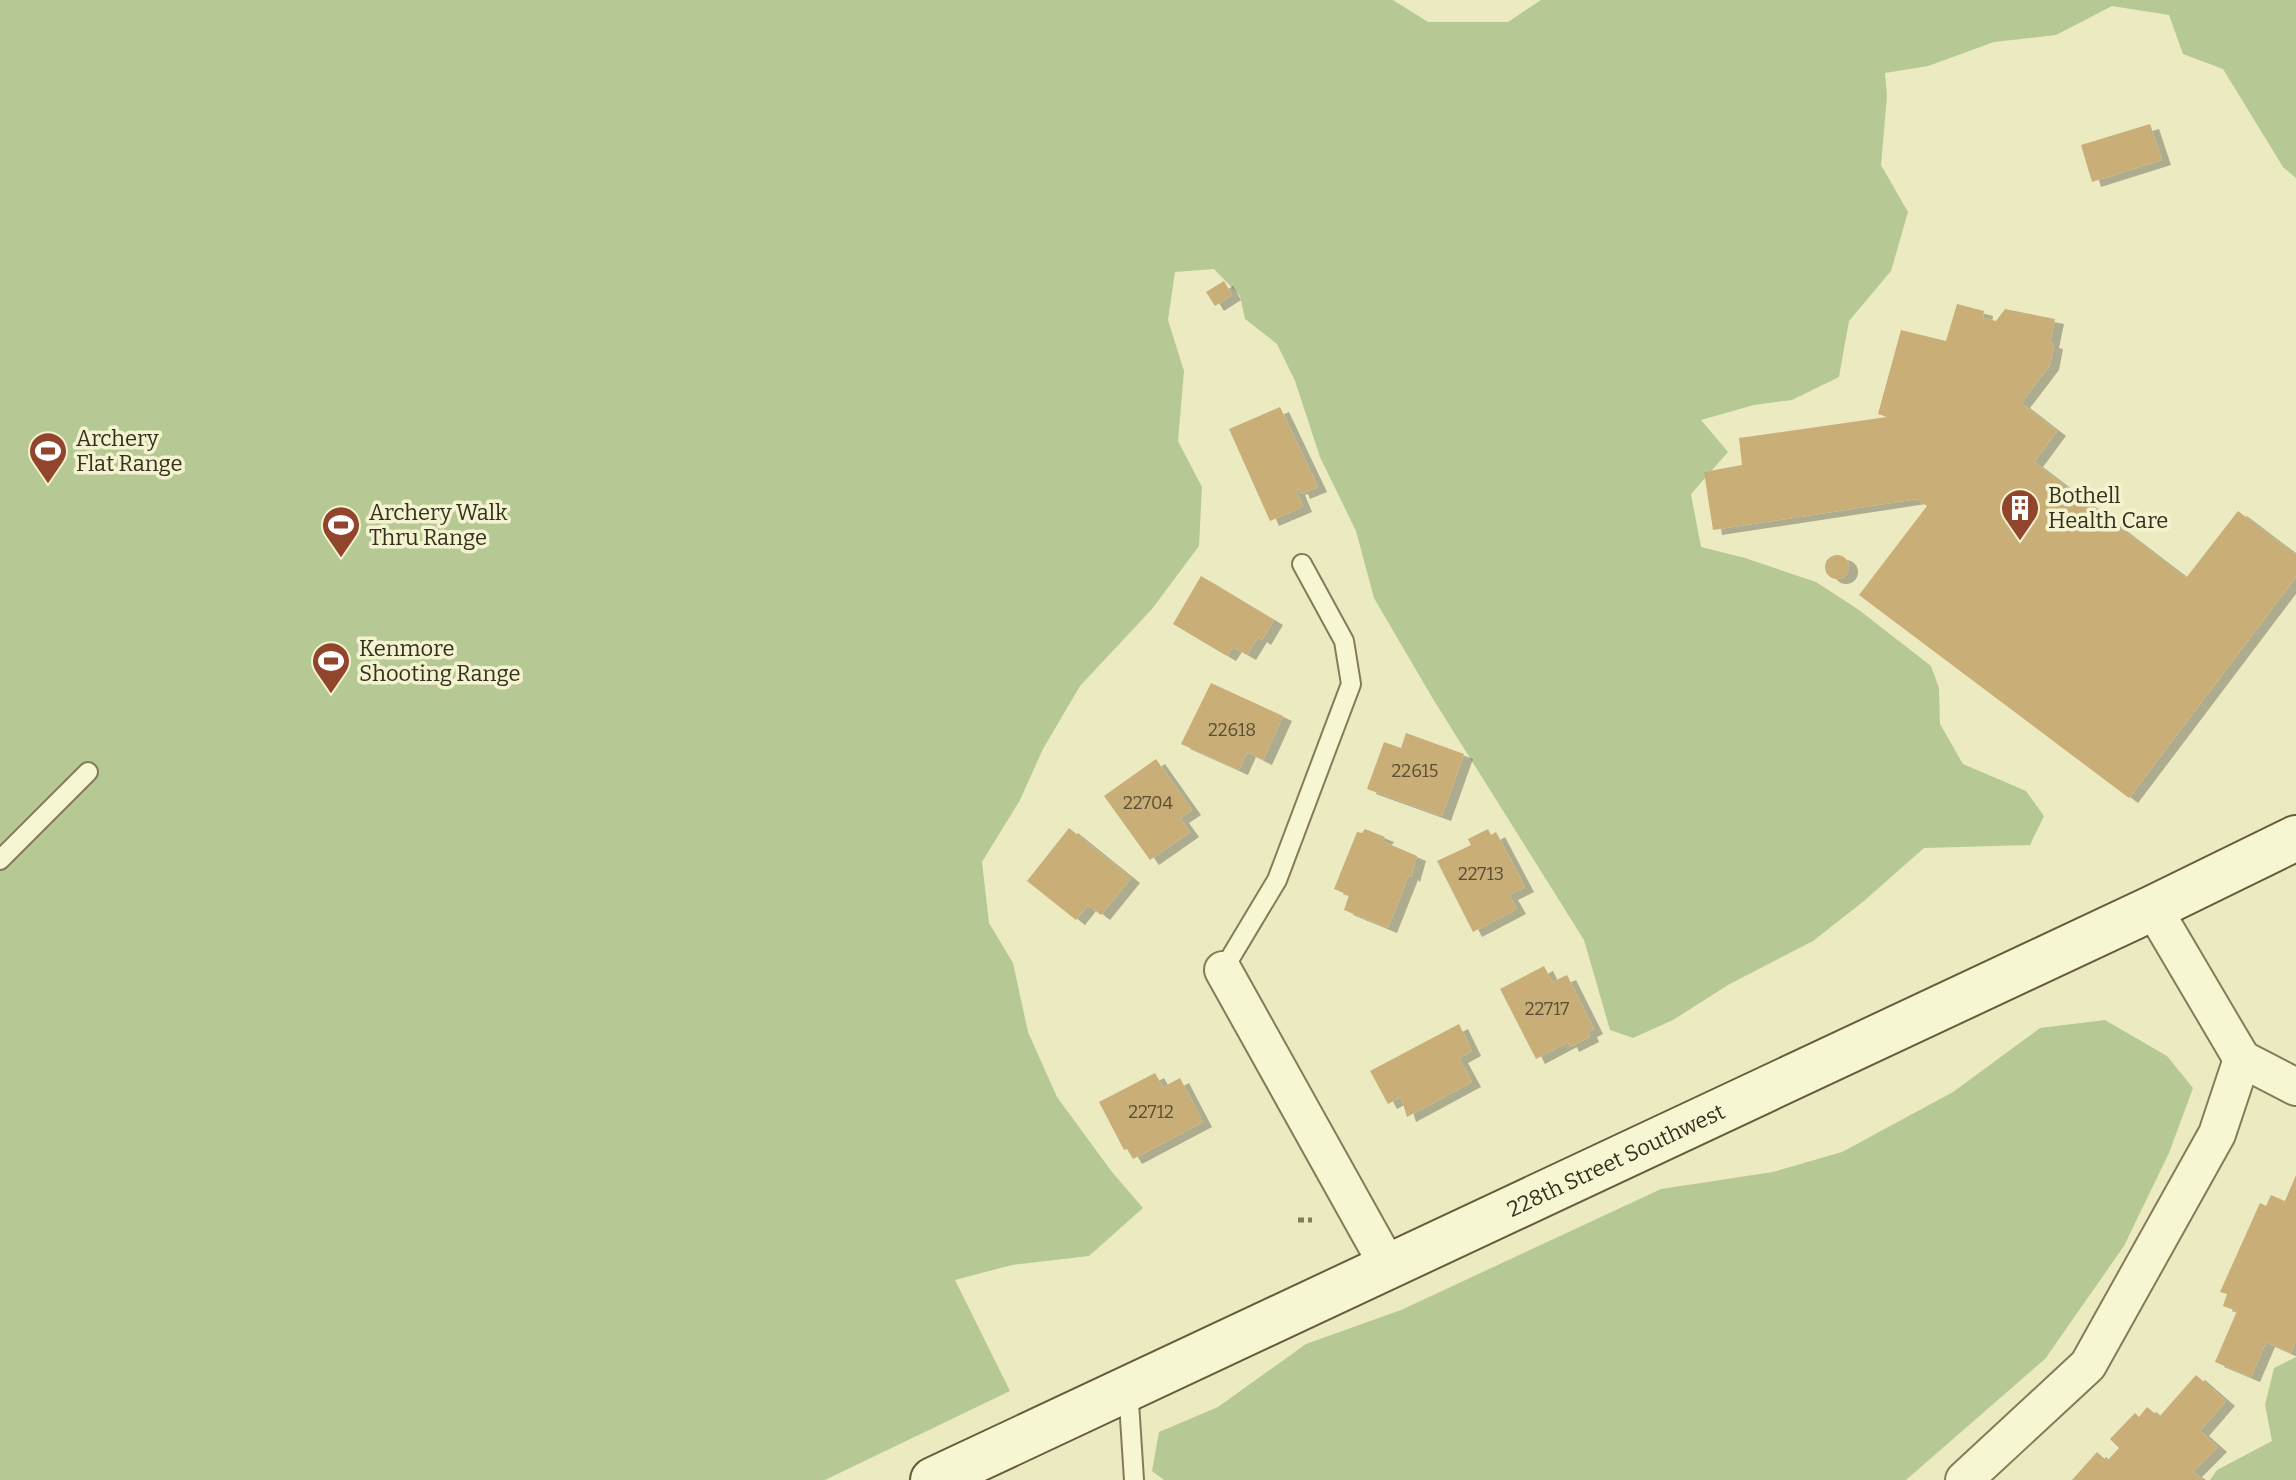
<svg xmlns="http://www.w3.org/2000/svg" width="2296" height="1480" viewBox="0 0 2296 1480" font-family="Bitter,serif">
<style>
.green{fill:#b6c995}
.building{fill:#c9ae78;filter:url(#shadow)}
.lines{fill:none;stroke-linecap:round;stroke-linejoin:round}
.lane-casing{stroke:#847b59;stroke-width:22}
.street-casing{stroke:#847b59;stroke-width:40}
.secondary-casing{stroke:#665c3d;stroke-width:48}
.path{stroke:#847b59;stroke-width:5;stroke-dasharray:6 4;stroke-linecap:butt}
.lane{stroke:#f7f6d3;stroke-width:18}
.street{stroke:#f7f6d3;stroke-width:36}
.secondary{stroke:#f7f6d3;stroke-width:44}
.labels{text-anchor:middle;stroke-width:7;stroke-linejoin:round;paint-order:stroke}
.number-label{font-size:18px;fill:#5a4f34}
.poi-label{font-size:22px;fill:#352f1d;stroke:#f4f3d0;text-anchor:start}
.street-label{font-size:22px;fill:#352f1d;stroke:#f4f3d0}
</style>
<defs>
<filter id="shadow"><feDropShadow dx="9" dy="5" stdDeviation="0" flood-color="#0004"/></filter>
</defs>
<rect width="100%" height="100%" fill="#eceac1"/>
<g class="green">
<polygon points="0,0 1393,0 1428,22 1508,22 1541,0 2296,0 2296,178 2283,167 2223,69 2183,54 2169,15 2112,6 2056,35 1994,42 1928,66 1885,73 1887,96 1881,165 1908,212 1891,271 1849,321 1839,377 1792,400 1754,405 1701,420 1728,452 1691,494 1701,547 1745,558 1816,582 1859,610 1931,666 1939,688 1940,724 1963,764 2026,791 2044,816 2030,845 1924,848 1864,901 1813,941 1728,985 1673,1020 1633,1038 1610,1030 1584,940 1433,699 1374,598 1356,531 1320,457 1295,381 1277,344 1245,319 1240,296 1214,269 1175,272 1168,320 1184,371 1178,441 1202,487 1199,546 1152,609 1080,686 1043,749 1020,800 982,862 989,923 1013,963 1028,1032 1057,1097 1112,1172 1143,1208 1089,1256 1012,1265 955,1280 1010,1391 825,1480 0,1480"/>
<polygon points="2105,1020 2167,1056 2193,1088 2169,1153 2124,1246 2045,1359 1906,1480 1164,1480 1152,1471 1159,1432 1218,1407 1306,1344 1401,1310 1661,1189 1773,1172 1842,1152 1953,1092 2040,1028"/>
<polygon points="2296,1357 2296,1480 2210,1480 2217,1470 2272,1441 2265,1405 2274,1368"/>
</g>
<g class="building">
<polygon points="2150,124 2162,160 2092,182 2081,145"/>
<polygon points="1224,281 1232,295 1215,306 1206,292"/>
<polygon points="1957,304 1984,311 1983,318 1996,321 2005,309 2055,319 2050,343 2054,344 2050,365 2021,403 2057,431 2034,462 2186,578 2238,511 2296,555 2296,577 2129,798 1859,595 1927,506 1917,499 1713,530 1704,472 1742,465 1739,438 1887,417 1878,414 1901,330 1946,341"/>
<polygon points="1280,407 1318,487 1301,494 1299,489 1296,490 1303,507 1270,521 1229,429"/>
<circle cx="1837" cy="567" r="12"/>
<polygon points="1201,576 1274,620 1262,640 1258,637 1247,655 1233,647 1227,656 1173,624"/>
<polygon points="1211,683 1283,716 1263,760 1247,752 1239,770 1181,744"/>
<polygon points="1406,733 1464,754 1442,816 1367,789 1384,742 1401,748"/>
<polygon points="1156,759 1192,810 1180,818 1190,832 1150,860 1104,796"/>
<polygon points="1069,828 1131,878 1101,915 1088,905 1076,920 1027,881"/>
<polygon points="1365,829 1385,837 1382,841 1417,856 1411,877 1409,875 1388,928 1344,910 1349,895 1334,889 1357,832 1362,833"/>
<polygon points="1488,829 1491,835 1496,832 1525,887 1509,895 1517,909 1473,932 1437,861 1471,845 1468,839"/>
<polygon points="1544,966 1552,982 1567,975 1594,1029 1588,1032 1590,1037 1570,1047 1568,1042 1536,1059 1500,989"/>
<polygon points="1459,1024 1472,1051 1459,1058 1472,1082 1407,1117 1401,1097 1388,1104 1370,1071"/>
<polygon points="1155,1073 1163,1087 1180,1078 1203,1122 1133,1159 1127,1149 1124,1150 1099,1102"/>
<polygon points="2296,1175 2296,1341 2291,1353 2266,1342 2251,1377 2215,1362 2237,1311 2223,1306 2227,1294 2220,1292 2260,1203 2266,1206 2271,1195 2285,1201"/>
<polygon points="2196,1375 2226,1401 2200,1431 2218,1447 2193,1472 2203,1480 2072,1480 2097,1452 2107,1461 2119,1448 2110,1439 2135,1413 2139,1417 2147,1407 2159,1417"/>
</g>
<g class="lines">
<defs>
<g id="lane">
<polyline points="0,860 88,772"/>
<polyline points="1223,970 1277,880 1351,684 1344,641 1302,564"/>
<polyline points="1128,1387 1134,1480"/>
</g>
<g id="street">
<polyline points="1223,970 1388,1266"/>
<polyline points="2242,1059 2296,1087"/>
<polyline points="1964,1480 2088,1365 2217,1134 2242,1059 2153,908"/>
</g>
<g id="secondary">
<path id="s1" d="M 933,1480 L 2153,908 L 2296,838"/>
</g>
</defs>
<use href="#lane" class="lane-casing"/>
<use href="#street" class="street-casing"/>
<use href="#secondary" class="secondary-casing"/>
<polyline class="path" points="1298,1220 1312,1220"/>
<use href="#lane" class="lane"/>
<use href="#street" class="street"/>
<use href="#secondary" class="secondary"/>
</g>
<defs>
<symbol id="stadium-pin" viewBox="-11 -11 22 30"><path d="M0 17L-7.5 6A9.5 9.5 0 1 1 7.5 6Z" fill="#91452c" stroke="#f4f3d0"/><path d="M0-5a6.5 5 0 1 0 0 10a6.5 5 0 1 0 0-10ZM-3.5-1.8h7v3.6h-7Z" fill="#fff"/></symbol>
<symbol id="building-pin" viewBox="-11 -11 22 30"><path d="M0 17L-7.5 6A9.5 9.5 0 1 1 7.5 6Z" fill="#91452c" stroke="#f4f3d0"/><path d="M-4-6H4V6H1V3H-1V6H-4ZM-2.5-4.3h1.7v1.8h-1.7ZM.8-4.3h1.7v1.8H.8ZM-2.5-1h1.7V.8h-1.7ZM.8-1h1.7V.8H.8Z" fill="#fff"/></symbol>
</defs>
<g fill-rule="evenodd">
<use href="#stadium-pin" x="26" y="429" width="44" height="60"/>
<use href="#building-pin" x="1998" y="486" width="44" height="60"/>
<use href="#stadium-pin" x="319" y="503" width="44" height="60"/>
<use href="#stadium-pin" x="309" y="639" width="44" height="60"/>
</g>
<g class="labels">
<g class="number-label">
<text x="1232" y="736">22618</text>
<text x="1415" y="777">22615</text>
<text x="1148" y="809">22704</text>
<text x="1481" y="880">22713</text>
<text x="1547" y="1015">22717</text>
<text x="1151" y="1118">22712</text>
</g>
<g class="poi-label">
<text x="76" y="446">Archery<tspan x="76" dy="25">Flat Range</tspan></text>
<text x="2048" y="503">Bothell<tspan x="2048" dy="25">Health Care</tspan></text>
<text x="369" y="520">Archery Walk<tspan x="369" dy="25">Thru Range</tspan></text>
<text x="359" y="656">Kenmore<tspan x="359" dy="25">Shooting Range</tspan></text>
</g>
<g class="street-label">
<text dy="8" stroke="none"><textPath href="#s1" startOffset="754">228th Street Southwest</textPath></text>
</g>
</g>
</svg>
